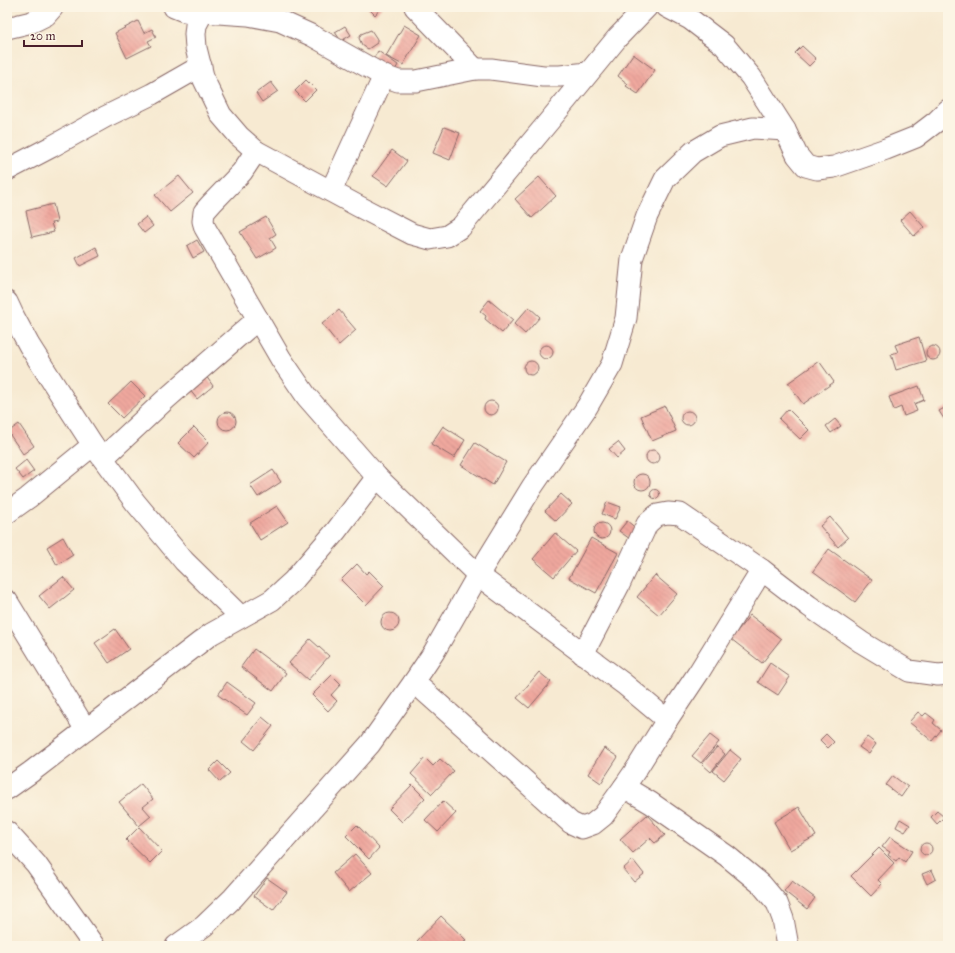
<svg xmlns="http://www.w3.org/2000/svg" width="955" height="953" viewBox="0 0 955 953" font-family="'IM FELL Great Primer',serif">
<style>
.building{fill:url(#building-back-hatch)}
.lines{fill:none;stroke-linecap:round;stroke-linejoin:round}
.minor-casing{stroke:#876665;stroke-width:23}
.minor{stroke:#fff;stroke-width:21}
</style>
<defs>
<pattern id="building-back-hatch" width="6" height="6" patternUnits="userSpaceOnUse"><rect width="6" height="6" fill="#efa79e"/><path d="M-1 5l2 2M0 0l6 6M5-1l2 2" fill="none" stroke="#ce8f88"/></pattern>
</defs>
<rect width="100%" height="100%" fill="#fcf5e5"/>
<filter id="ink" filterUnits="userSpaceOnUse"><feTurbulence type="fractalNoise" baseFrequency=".025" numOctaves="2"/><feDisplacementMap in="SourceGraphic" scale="8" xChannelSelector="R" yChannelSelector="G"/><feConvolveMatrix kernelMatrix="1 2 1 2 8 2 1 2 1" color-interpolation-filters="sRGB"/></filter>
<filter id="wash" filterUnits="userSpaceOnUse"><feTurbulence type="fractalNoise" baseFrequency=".012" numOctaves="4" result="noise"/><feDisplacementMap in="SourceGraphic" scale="16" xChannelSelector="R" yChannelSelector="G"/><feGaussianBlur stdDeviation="0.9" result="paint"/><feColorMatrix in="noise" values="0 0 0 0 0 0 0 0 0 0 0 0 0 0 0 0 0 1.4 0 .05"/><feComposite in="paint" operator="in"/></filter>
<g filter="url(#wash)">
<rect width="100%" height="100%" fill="#f7ead2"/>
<g id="blocks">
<g class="building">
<polygon points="367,7 382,7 375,15"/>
<polygon points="138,21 144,33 152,29 156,37 148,41 151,46 127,58 115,33"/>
<polygon points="404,25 421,35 403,65 386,56"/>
<polygon points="345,26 351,35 341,41 335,32"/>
<polygon points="371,30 377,39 377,43 368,49 362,45 359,38 361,34"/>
<polygon points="802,46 816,59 809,66 795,53"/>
<polygon points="378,51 398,65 392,75 372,61"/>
<polygon points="633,54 655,70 638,94 626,86 628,84 618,76"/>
<polygon points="306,80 316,90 305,101 295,91"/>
<polygon points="271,82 278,91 262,102 256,93"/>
<polygon points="444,127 460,133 450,160 433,153"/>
<polygon points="392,150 407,161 388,186 373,176"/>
<polygon points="179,176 193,193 170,212 155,195"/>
<polygon points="539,177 556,196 532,218 515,199"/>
<polygon points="53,204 57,222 51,223 54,232 32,237 26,211"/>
<polygon points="910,211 924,227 914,236 900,220"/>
<polygon points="146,217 153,226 144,233 137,224"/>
<polygon points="266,217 276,234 270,238 276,248 257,259 240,232"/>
<polygon points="197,240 204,252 193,258 187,246"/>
<polygon points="96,247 100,256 80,266 76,258"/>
<polygon points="489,300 513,320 502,333 485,319 486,316 480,311"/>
<polygon points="529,307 540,317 525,334 514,324"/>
<polygon points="339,310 356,330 339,345 322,324"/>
<polygon points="919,337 926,361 896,370 891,354 898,352 895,345"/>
<circle cx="546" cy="352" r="7"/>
<circle cx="933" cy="353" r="7"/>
<circle cx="531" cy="368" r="7"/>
<polygon points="819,361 834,382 803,404 788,383"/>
<polygon points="206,376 213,386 197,399 189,389"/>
<polygon points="131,382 145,396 122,418 108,404"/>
<polygon points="919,386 924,400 914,404 917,411 904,416 901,407 894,410 889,397"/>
<circle cx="491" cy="408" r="7"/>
<polygon points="665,406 676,431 652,441 641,416"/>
<polygon points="948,406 948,417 944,419 939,411"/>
<polygon points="788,409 809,430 800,439 779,419"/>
<circle cx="688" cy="418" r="7"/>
<circle cx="227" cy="421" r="9"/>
<polygon points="835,419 841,426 831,433 826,426"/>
<polygon points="19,424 34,446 23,454 8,432"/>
<polygon points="443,426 465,440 454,458 431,444"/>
<polygon points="194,427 209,442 194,458 178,443"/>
<polygon points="618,442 625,451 617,458 609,449"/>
<polygon points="475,443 506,462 493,485 461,465"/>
<circle cx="653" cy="457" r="7"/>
<polygon points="26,460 34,471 23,479 15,469"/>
<polygon points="273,470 281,482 258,497 250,485"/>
<circle cx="642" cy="482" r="8"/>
<circle cx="655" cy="494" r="4.5"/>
<polygon points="561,494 572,504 556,521 545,511"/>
<polygon points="607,502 621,507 615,519 602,514"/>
<polygon points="277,506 288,522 260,540 250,523"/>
<polygon points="830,517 848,538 838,547 820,526"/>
<polygon points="627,521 637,529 630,539 619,531"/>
<circle cx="602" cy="531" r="8"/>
<polygon points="555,533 576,551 554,577 533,559"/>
<polygon points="63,537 73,555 57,565 47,547"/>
<polygon points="591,538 618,553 596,593 569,578"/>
<polygon points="829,549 872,580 855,602 813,571"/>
<polygon points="357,564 366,574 369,571 384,586 366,605 341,580"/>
<polygon points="655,575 677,594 659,615 637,597"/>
<polygon points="63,577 74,590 50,609 39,596"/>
<circle cx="390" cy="622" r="9"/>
<polygon points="750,615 781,639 762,663 731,639"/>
<polygon points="115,629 129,649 109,663 95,643"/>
<polygon points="310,639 329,656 308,680 289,663"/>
<polygon points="254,649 286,673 273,691 241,667"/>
<polygon points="770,663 790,677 778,695 758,682"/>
<polygon points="539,672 551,682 529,708 517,698"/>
<polygon points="332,675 341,684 331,695 337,701 328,711 312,695"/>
<polygon points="227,682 256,703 247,715 218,695"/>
<polygon points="918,712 923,716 926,713 935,720 933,723 941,730 932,741 909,722"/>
<polygon points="262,717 273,726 254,750 243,741"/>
<polygon points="826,734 834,742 828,748 820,740"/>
<polygon points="710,735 719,742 701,763 692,756"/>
<polygon points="867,737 876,744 869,754 859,747"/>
<polygon points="717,747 725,754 711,772 702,764"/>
<polygon points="604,748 618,757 601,783 588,774"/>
<polygon points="730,750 741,759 724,780 713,771"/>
<polygon points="425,758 433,766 440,759 454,771 432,794 411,774"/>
<polygon points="218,761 230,773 220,782 209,770"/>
<polygon points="893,776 908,787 901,797 886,785"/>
<polygon points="141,784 153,799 143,807 151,816 139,826 119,802"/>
<polygon points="412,785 425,798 402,822 389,809"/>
<polygon points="443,801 456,813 438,832 425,820"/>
<polygon points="799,807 816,836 790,850 774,822"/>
<polygon points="937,811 944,817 937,824 931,817"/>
<polygon points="647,815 665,835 655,843 650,838 633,853 620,839"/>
<polygon points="900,819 910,825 905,832 896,827"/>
<polygon points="357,825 379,848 369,859 346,836"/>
<polygon points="139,827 162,851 150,863 126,840"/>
<polygon points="890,837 912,851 905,862 899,857 896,861 888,855 890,852 882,847"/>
<circle cx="926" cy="849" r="6"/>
<polygon points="879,848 894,863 878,880 882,884 871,896 851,876"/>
<polygon points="355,854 372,873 349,892 333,873"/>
<polygon points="633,860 644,874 634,882 623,869"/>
<polygon points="932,870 936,879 927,884 922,874"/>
<polygon points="267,878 287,892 273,910 254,896"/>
<polygon points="792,881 815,898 807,909 784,891"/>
<polygon points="441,916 466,940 461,946 423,946 417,941"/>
</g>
</g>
</g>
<g filter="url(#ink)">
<use href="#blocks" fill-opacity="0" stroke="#876665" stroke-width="1"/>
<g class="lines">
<defs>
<g id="minor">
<polyline points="174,7 184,11 195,13 203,12 248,15 280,21 313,36 384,76 398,81 416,81 475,69 491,69 543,76 560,76 588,73"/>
<polyline points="212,7 203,12 196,25 195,34 196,48 204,80 221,115 239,136 256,151 358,206 412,234 430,239 447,236 461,227 550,120 618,37 647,7"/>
<polyline points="415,7 475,69"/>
<polyline points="667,7 690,19 724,45 751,77 785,130 797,155 806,166 817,169 834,167 886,149 916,137 937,121 948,110"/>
<polyline points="7,28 32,22 46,15 53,7"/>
<polyline points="256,151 242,172 212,203 204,212 203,221 205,228 281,359 307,397 377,477 478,575 624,684 667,720 637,768 624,787 603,816 593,824 582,828 571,823 515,772 414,682"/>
<polyline points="7,170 51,147 105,117 152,94 201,66"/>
<polyline points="331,191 384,76"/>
<polyline points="7,302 14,317 29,345 71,411 93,445 135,502 184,561 241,617"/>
<polyline points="103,458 166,399 258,319"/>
<polyline points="7,513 28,498 93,445"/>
<polyline points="7,601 86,730"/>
<polyline points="583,654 619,585 647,524 657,515 668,513 680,514 762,570 809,606 861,642 909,671 938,675 948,674"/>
<polyline points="667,720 699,672 762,570"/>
<polyline points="624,787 651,803 727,856 761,884 777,903 783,919 788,946"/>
<polyline points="7,789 31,772 211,634 272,600 293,581 336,531 377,477"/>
<polyline points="7,832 36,864 94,946"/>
<polyline points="176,946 204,926 233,898 370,744 414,682 434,652 478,575 532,487 587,407 612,364 626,318 632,259 647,216 665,179 693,152 720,136 753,128 785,130"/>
</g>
</defs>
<use href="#minor" class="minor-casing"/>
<use href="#minor" class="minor"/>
</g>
</g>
<rect width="955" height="953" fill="none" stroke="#fcf5e5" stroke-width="24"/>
<path d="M24 40v6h58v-6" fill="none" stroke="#4a1f2b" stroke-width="2"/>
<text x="30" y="40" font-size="12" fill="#4a1f2b" stroke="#fcf5e5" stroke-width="3" paint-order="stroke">20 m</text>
</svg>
